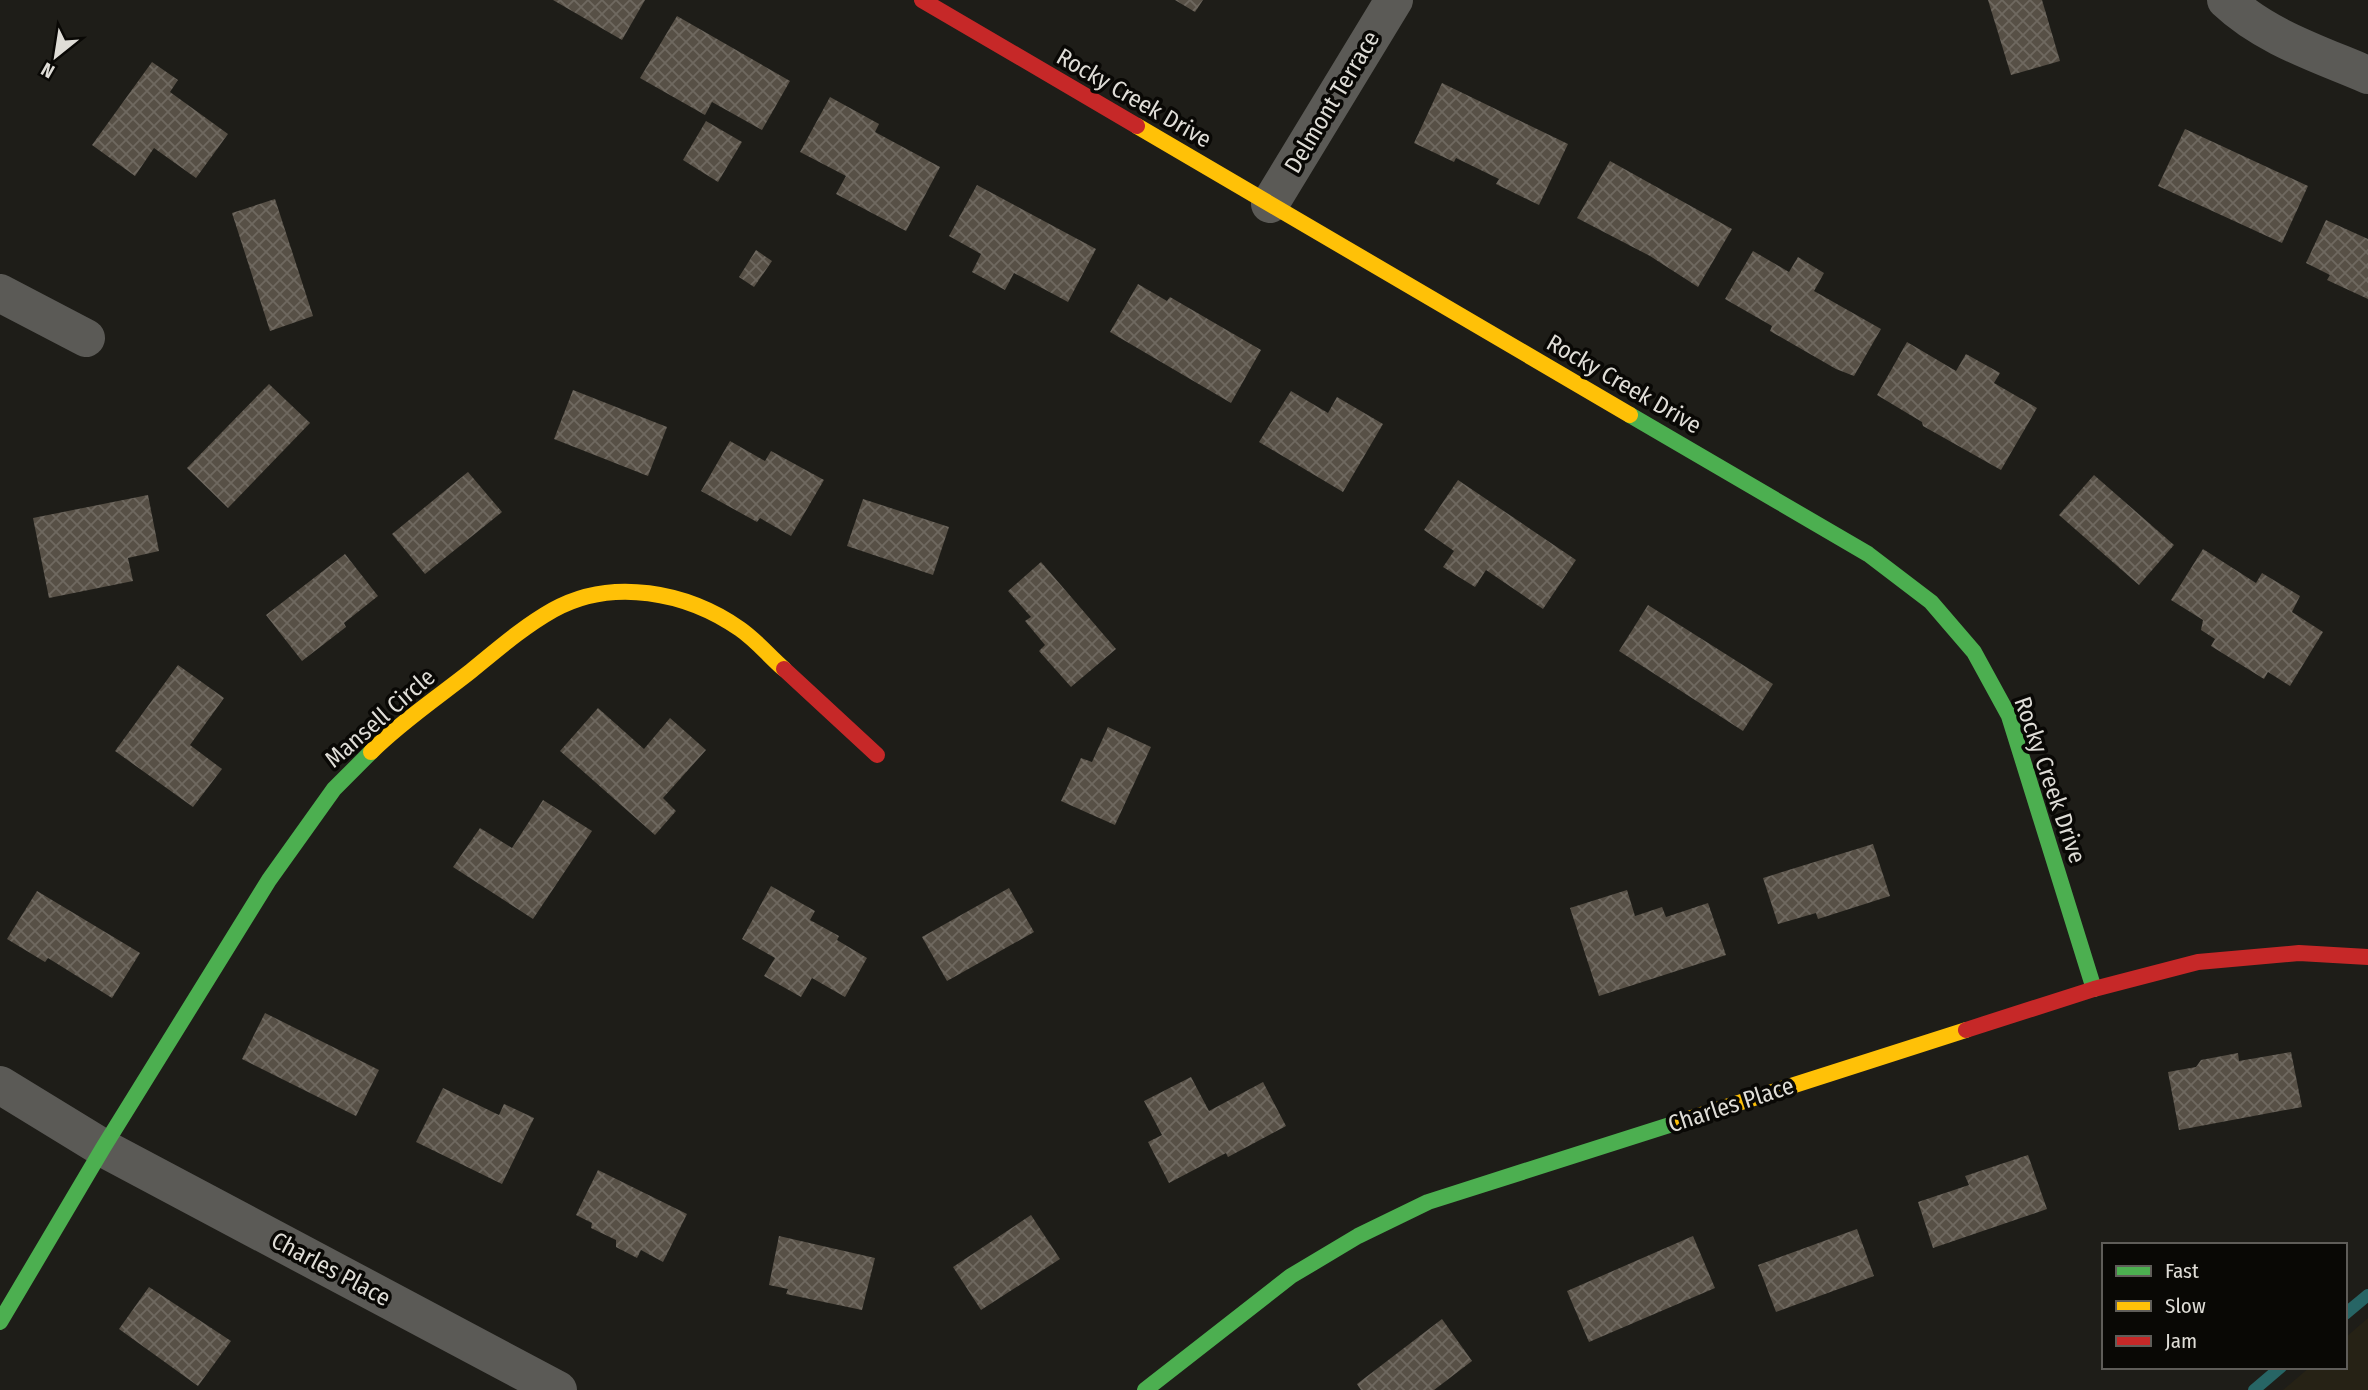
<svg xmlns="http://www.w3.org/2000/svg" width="2368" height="1390" viewBox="0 0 2368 1390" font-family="'Fira Sans Condensed',sans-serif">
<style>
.built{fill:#262215}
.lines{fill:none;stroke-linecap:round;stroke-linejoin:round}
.stream{stroke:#276565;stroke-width:12}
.building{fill:url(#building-cross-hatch)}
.street{stroke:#5b5a56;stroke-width:38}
.fast{stroke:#4caf50;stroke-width:16}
.slow{stroke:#ffc107;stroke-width:16}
.jam{stroke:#c62828;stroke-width:16}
.labels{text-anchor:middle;stroke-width:7;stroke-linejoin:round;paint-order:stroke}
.street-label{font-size:24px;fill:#dfddd7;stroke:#090805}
</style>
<defs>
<pattern id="building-cross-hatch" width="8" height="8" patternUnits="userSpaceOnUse" patternTransform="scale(1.75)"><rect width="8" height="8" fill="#575046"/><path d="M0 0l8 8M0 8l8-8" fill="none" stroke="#6f6960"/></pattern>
</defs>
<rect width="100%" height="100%" fill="#1e1d18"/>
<polygon class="built" points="2368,1318 2368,1390 2283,1390 2310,1367 2345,1367 2345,1338"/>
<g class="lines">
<g class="stream">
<polyline points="2345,1314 2368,1295"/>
<polyline points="2254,1390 2281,1367"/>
</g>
</g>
<g class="building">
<polygon points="553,0 645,0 622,40"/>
<polygon points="1175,0 1203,0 1195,12"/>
<polygon points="1988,0 2042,0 2060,61 2011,75"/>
<polygon points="677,16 790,81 762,130 712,102 705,115 640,78"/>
<polygon points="152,62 178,80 170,92 228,134 196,178 154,148 135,176 92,145"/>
<polygon points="1442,83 1568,144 1539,205 1496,184 1499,179 1456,158 1454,162 1414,143"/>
<polygon points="830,97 879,124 875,132 940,167 906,231 836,194 846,176 800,152"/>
<polygon points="706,121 742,142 718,182 683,160"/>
<polygon points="2185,129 2308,186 2282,243 2158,186"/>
<polygon points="1610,161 1732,229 1698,287 1650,256 1577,218"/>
<polygon points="977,185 1096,249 1068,302 1014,273 1005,290 972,272 981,254 949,236"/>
<polygon points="275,199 313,316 270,331 232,213"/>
<polygon points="2326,220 2368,239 2368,299 2327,280 2330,275 2306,263"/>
<polygon points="756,250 772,261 754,287 739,277"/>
<polygon points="1753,251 1789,272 1798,257 1824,273 1814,291 1881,329 1854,376 1836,369 1770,331 1772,326 1725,299"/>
<polygon points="1138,284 1167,301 1170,297 1261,350 1231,403 1110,332"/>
<polygon points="1907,342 1956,371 1966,354 2000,373 1994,383 2037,408 2001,470 1923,426 1922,422 1877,395"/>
<polygon points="269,384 310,423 228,508 187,468"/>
<polygon points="573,390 667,427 648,476 554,439"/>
<polygon points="1291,391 1328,413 1337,397 1383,424 1343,492 1259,442"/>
<polygon points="730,441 765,461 771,451 824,480 791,536 760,518 757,522 701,491"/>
<polygon points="468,472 502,512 425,574 392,534"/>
<polygon points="2094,475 2174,545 2139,585 2059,515"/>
<polygon points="1458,480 1576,560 1543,609 1486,570 1475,587 1443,567 1454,551 1424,530"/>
<polygon points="148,495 159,551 128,558 133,581 49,598 33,518"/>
<polygon points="863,499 949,527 933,575 847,546"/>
<polygon points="2203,549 2256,583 2262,573 2300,596 2292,612 2323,632 2290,686 2268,672 2264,679 2211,646 2215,639 2201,630 2203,620 2171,600"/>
<polygon points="345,554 378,596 344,623 346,627 302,661 266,615"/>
<polygon points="1041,562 1116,649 1071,687 1039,651 1045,645 1025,621 1031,617 1008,591"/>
<polygon points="1648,605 1773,684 1743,731 1619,651"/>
<polygon points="178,665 224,698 190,745 222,769 193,807 115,751"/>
<polygon points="598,708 644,749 670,718 706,750 663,798 676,811 655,835 560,751"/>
<polygon points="1108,727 1151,747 1115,825 1061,801 1081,758 1092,762"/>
<polygon points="543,800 592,831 533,919 453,867 480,828 512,848"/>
<polygon points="1873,844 1890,896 1818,919 1816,913 1778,924 1763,878"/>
<polygon points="771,886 815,911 810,920 839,936 837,940 867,958 845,997 812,978 801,997 764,976 775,958 742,939"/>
<polygon points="1009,888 1034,932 947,981 922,937"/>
<polygon points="1627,890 1635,916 1662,907 1666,917 1708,903 1726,955 1599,996 1570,908"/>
<polygon points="37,891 140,953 112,998 48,958 45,962 7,939"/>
<polygon points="265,1013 379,1070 356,1116 242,1059"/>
<polygon points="2291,1052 2302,1107 2179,1130 2168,1072 2196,1067 2201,1060 2238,1053 2239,1061"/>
<polygon points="1191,1077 1209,1111 1263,1082 1286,1126 1228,1157 1226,1153 1169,1183 1148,1142 1162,1135 1144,1101"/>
<polygon points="443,1088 499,1115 504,1104 534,1118 502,1184 416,1142"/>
<polygon points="2028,1155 2047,1209 1933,1248 1918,1202 1969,1185 1965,1176"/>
<polygon points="598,1170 687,1214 663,1262 641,1250 637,1258 616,1247 616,1240 591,1228 592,1223 576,1215"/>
<polygon points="1031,1215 1060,1259 981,1310 953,1267"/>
<polygon points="1857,1229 1874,1276 1776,1312 1758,1265"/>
<polygon points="779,1236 875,1258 862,1310 786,1294 788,1289 769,1285"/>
<polygon points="1693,1236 1715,1288 1589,1342 1567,1291"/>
<polygon points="149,1287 231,1341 198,1386 119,1329"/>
<polygon points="1442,1319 1472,1361 1434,1390 1361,1390 1357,1384"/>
</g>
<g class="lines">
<g class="street">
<path d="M 2226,0 C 2265,37 2319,54 2368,75"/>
<polyline points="1270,204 1394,0"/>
<polyline points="0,293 86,338"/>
<polyline points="0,1085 103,1148 558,1390"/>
</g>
<g class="fast">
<polyline points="1630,415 1868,554 1931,602 1974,652 2009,716 2094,989"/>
<polyline points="0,1322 103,1148 269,880 334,789 371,752"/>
<polyline points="1145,1390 1291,1276 1358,1236 1428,1202 1679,1122"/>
</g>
<g class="slow">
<polyline points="1137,126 1630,415"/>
<path d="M 371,752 C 401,722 438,697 471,671 C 498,649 523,627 553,610 C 612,577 687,592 740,629 C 756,640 769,656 784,669"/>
<polyline points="1679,1122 1966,1030"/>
</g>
<g class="jam">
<polyline points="922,0 1137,126"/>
<polyline points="784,669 877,755"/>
<polyline points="1966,1030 2094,989 2198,962 2299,953 2368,957"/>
</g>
</g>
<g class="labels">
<g class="street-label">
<text transform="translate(1134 98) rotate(30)" y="8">Rocky Creek Drive</text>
<text transform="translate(1332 102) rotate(-59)" y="8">Delmont Terrace</text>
<text transform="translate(1624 384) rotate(30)" y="8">Rocky Creek Drive</text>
<text transform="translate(380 718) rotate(-41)" y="8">Mansell Circle</text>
<text transform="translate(2050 780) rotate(71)" y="8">Rocky Creek Drive</text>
<text transform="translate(1731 1105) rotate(-18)" y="8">Charles Place</text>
<text transform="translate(331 1269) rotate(28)" y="8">Charles Place</text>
</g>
</g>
<rect x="2102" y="1243" width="245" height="126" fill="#090805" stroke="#5f5d59" stroke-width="2"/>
<rect x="2116" y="1266" width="35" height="10" fill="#4caf50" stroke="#5f5d59" stroke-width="2"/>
<text x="2165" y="1278" font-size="21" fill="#dfddd7">Fast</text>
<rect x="2116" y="1301" width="35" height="10" fill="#ffc107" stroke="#5f5d59" stroke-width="2"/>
<text x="2165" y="1313" font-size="21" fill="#dfddd7">Slow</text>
<rect x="2116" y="1336" width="35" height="10" fill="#c62828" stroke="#5f5d59" stroke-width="2"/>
<text x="2165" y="1348" font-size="21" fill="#dfddd7">Jam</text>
<g transform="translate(56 56) rotate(210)" stroke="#090805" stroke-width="5" paint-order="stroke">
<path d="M0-5L12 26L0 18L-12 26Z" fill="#dfddd7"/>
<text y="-10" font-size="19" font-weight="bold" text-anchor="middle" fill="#dfddd7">N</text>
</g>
</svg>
